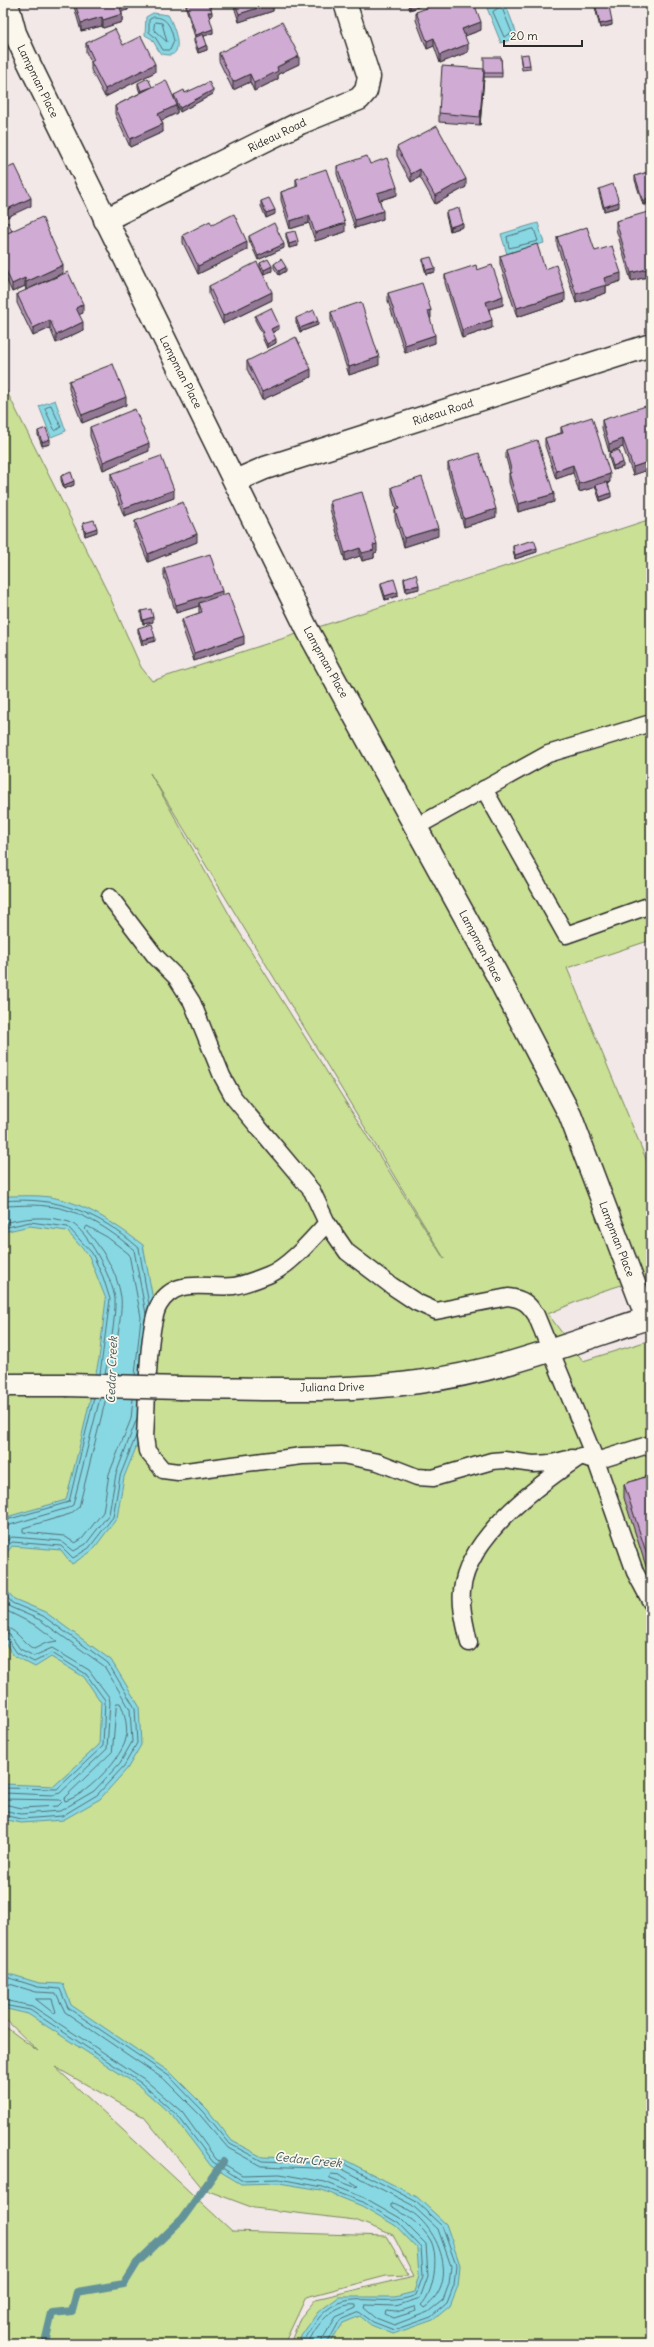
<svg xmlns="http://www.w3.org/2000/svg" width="654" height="2347" viewBox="0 0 654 2347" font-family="Delius,sans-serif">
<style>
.green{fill:#c9e095;stroke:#7a8660;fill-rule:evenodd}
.water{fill:#88d8e4;stroke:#63939a}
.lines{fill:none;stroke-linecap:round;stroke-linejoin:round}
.shore{stroke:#507075;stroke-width:1}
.stream{stroke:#63939a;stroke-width:8}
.lane-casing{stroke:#2b2b2b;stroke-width:19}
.street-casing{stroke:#2b2b2b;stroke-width:25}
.secondary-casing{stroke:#2b2b2b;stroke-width:25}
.lane{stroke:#fbf7ec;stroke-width:16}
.street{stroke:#fbf7ec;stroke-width:22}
.secondary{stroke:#fbf7ec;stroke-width:22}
.secondary-bridge-casing{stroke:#2b2b2b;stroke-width:25;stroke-linecap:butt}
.secondary-bridge{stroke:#fbf7ec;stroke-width:22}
.wall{fill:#b393b6;stroke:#2b2b2b}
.shaded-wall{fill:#927894;stroke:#2b2b2b}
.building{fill:#d0abd4;stroke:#2b2b2b}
.labels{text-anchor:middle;stroke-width:3.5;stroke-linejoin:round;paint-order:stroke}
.street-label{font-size:11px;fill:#2b2b2b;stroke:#fbf7ec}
.water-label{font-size:12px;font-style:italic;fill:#425659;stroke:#fbf7ec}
</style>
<rect width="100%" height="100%" fill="#f2e8e7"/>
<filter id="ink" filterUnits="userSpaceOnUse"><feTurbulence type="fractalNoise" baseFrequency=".025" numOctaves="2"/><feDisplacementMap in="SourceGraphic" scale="8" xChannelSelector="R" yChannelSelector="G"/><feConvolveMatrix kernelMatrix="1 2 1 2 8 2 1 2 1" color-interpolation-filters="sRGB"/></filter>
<g filter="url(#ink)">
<path class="green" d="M 3,384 L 109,595 L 141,667 L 152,681 L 651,519 L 651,940 L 567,968 L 651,1171 L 651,1276 L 599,1292 L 548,1314 L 583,1361 L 651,1340 L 651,2344 L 290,2344 L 300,2318 L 316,2299 L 414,2276 L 393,2235 L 355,2220 L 254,2208 L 203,2189 L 144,2117 L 55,2067 L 232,2231 L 386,2236 L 409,2275 L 386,2276 L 306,2297 L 284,2344 L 3,2344 L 3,2025 L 38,2051 L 3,2017 ZM 150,773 L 444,1258 L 444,1259 L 238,930 Z"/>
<g class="water">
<polygon points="501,3 505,3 518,37 501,43 487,8"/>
<path d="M 153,13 L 168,15 C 175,27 188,64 160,53 L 152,39 L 145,35 L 146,17 Z"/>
<polygon points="538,223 544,243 507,254 501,234"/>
<polygon points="55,400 66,431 51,437 39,406"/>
<path d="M 9,1196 C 22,1196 37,1195 50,1197 C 86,1203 115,1224 143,1245 L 156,1316 L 146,1423 L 124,1477 L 117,1518 L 92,1551 L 72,1564 L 61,1550 L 12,1546 L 3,1558 L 3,1518 L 66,1500 L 81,1440 L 99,1359 L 106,1299 L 89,1256 L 67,1231 L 30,1226 L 3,1232 L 3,1198 Z"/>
<polygon points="3,1586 14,1599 45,1612 111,1660 139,1706 141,1745 127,1769 100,1799 63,1820 21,1823 3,1819 3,1784 54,1786 99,1745 101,1702 84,1677 51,1657 35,1667 14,1656 3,1640"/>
<polygon points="3,1972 39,1983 63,1984 71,2005 171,2073 207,2109 232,2141 262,2157 345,2160 417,2197 446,2224 460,2265 458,2286 450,2306 433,2320 393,2334 371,2325 360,2316 343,2323 330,2344 299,2344 301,2336 318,2312 339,2297 395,2297 414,2292 419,2275 417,2248 396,2226 362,2206 322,2190 279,2183 241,2184 211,2166 175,2118 139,2086 28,2014 3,2008"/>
</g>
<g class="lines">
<g class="shore">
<polygon points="500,7 502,8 512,33 504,37 493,12"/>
<path d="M 154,17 C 168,17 171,28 174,41 L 170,50 L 163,50 L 155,37 L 149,32 L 149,20 Z"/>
<polygon points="155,22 162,23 167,42 154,30"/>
<polygon points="534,229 538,241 509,248 507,237"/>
<polygon points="51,405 61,427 55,431 45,409"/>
<path d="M 3,1201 C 57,1196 98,1212 139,1248 L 149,1305"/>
<path d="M 3,1206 C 17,1206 32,1204 46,1206 C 78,1208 111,1230 134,1250 L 146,1314"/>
<path d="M 3,1223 C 25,1218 47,1215 69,1222 C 87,1228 113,1280 115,1299 C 116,1317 109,1356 105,1374"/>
<polyline points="3,1228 30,1222 68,1227 92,1253 103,1277 110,1299 100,1374"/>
<path d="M 111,1374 C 114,1357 123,1313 121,1297 C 117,1271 102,1248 85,1229 L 87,1226 L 107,1237 L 129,1254 L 141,1317 L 135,1375"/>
<polyline points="106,1398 79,1507 70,1514 23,1528 23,1532 64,1536 75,1543 82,1539 103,1512 109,1474 131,1419 133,1399"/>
<polyline points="3,1521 69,1502 94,1398"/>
<polyline points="3,1527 68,1508 73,1505 100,1398"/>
<polyline points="3,1543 12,1537 61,1541 74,1551 86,1544 109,1514 116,1474 137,1418"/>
<polyline points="3,1551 12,1542 61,1546 73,1558 89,1548 113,1517 120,1476 136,1436"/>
<polyline points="3,1592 12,1603 43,1616 108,1663 135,1708 137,1743 124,1766 97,1795 62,1816 21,1819 3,1815"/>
<polyline points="3,1600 10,1607 40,1620 104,1666 130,1709 132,1742 120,1763 94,1791 60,1811 21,1814 3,1810"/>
<path d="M 3,1609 L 37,1626 L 57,1641 L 46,1643 L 34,1649 C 22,1643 17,1628 3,1627"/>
<polyline points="3,1633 10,1635 20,1649 34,1656 52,1648 89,1670 109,1697 110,1702 107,1749 60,1793 53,1795 3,1793"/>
<polyline points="3,1638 8,1640 17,1653 34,1662 52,1653 86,1674 105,1700 103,1746 57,1789 3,1788"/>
<path d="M 117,1703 L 120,1703 C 125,1712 129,1731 125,1742 C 118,1762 85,1796 65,1801 L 64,1798 L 112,1752 Z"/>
<polyline points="3,1799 60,1800 62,1802 58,1806 22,1808 3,1804"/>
<polyline points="3,1976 38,1987 60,1989 68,2008 169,2076 204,2112 230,2144 262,2161 344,2164 415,2201 442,2226 456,2265 454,2285 447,2303 431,2317 394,2330 373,2322 359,2312 340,2320 327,2344"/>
<polyline points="3,1982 36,1992 56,1993 65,2012 165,2080 200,2115 228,2148 261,2166 342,2169 412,2205 438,2229 451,2266 449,2284 443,2300 428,2312 394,2325 376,2318 364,2308 365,2305 396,2306 420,2298 428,2276 426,2244 400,2218 365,2198 325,2182 280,2174 242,2175 216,2159 182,2112 144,2079 32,2006 3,2000"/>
<polygon points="36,1999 52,1999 56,2012 54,2013"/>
<path d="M 3,2005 L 30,2010 L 141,2083 L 178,2116 L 213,2162 L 241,2180 L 279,2179 L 323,2187 L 363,2202 L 398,2223 L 421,2247 L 423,2276 L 416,2295 C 379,2311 343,2282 315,2323 C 311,2330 306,2336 303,2344"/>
<polygon points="331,2174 341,2175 358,2186 355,2187 330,2178"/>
<path d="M 392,2203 C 433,2211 466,2281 424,2308 L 421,2305 C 434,2293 439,2257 431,2241 C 423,2226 405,2214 391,2206 Z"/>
<polygon points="415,2307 416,2311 394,2318 385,2314 386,2311 397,2312"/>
<path d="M 308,2344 C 315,2325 335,2302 356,2305 L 356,2308 L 336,2317 L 323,2338 L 321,2344"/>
</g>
<polyline class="stream" points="46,2344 46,2338 52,2313 72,2311 77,2292 124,2284 137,2263 182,2219 223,2162"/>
<defs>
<g id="lane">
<polyline points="484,789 566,935 651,905"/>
<polyline points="416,827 548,754 651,723"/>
<path d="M 110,897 L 155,956 L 176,977 L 192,1002 L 222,1076 L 234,1098 L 312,1191 L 327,1223 L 347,1252 L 392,1286 L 416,1302 L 436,1311 L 508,1297 C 523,1299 528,1303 536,1315 L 596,1461 L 581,1456 C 539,1484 467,1537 462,1591 C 460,1608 466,1627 469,1643"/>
<path d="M 327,1223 C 312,1239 289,1267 268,1275 C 258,1279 245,1284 234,1286 C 206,1289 176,1276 159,1305 C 147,1325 147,1410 145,1437 L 147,1451 L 163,1470 L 178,1472 L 302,1456 L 342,1455 L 378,1462 L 417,1477 L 433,1478 L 492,1461 L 504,1460 L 533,1464 L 552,1463 L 572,1458"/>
<polyline points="651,1444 596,1461 635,1572 651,1602"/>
</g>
<g id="street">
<polyline points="7,3 15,33 25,55 308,631 496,973 570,1115 647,1318"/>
<polyline points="105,220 300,123 359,99 366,91 369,77 345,3"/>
<polyline points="235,481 265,468 651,345"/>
</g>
<g id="secondary">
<polyline points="3,1385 66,1385"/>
<path d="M 181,1388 C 259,1388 340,1393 418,1382 C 499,1372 574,1342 651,1317"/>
</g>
</defs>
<use href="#lane" class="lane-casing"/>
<use href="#street" class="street-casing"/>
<use href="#secondary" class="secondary-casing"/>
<use href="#lane" class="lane"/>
<use href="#street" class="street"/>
<use href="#secondary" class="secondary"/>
<defs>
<polyline id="secondary-bridge" points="66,1385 181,1388"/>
</defs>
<use href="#secondary-bridge" class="secondary-bridge-casing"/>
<use href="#secondary-bridge" class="secondary-bridge"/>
</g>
<g class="wall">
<polygon points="73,3 128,3 128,10 122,11 122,22 103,28 102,26 81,31"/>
<polygon points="233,3 273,3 273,11 239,22"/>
<polygon points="407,3 428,3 410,10"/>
<polygon points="594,3 605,3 612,25 600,28"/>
<polygon points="186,4 212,16 209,16 213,33 204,36 207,50 198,53 194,42 194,38 195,37 186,8"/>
<polygon points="416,12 481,30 465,36 468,52 440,63 434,46 427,49 416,20"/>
<polygon points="86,43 123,45 155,72 105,97 91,70 91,62 86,52"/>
<polygon points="219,53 299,64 278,74 278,79 254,91 250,82 233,90 219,61"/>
<polygon points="520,55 530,65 530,69 522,70"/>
<polygon points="501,57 502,77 484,77 480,125 439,122 439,113 484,69"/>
<polygon points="138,83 152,87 174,98 174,95 185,93 213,94 180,112 177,106 177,113 161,121 163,132 130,147 115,114 115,106 140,93 138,87"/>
<polygon points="397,147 466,187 435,204 420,177 411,182 397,156"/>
<polygon points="370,164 397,195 380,200 383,219 355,228 337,174 337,166"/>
<polygon points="651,171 651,202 643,205 635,180 635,176"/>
<polygon points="296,179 345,232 315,241 309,223 290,229 281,200 281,192 296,187"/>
<polygon points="599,189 619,207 604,211 599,193"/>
<polygon points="261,201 275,214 266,218 261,206"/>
<polygon points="446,212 463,227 450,231 446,216"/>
<polygon points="616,221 651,223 651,276 631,281 616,229"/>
<polygon points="3,225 12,231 63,273 26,290 25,286 12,292 3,272 3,235 4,234"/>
<polygon points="212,225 247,250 198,274 183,243 183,235"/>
<polygon points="286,233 298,246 289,248 286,237"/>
<polygon points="249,236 284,248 258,260 249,240"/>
<polygon points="557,237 595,251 621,281 606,286 606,293 576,303 557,245"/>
<polygon points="500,256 545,269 565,301 517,317 500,264"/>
<polygon points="423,259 435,272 426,274 423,263"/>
<polygon points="260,263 272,271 264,274 260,267"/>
<polygon points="274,264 286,271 279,275 274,268"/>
<polygon points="477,270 503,305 489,309 492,328 462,338 445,283 445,275"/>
<polygon points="209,286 272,300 223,324 209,294"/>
<polygon points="388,293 431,318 430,319 435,343 405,353 388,301"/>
<polygon points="17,294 83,313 79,314 83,330 56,343 50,328 33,336 17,303"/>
<polygon points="331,312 379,365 349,375 331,320"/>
<polygon points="255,316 279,329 273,332 276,343 267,348 262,337 262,333 255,320"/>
<polygon points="296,318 318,325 300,332 296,322"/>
<polygon points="247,361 311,377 262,400 247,369"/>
<polygon points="69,381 126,405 82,423 69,389"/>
<polygon points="651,412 651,469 633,475 623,447 609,452 602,428 602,420"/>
<polygon points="90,427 149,451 103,470 90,436"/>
<polygon points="561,427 610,482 608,483 611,497 600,501 596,489 596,487 579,492 573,473 556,479 545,446 545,438 561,433"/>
<polygon points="38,431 50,444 42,446 38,435"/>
<polygon points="506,450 554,502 518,512 509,482 509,473 510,473 506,458"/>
<polygon points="609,453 623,467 613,470 609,458"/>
<polygon points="448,463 496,517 464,527 448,471"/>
<polygon points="111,474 174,498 124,516 111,482"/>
<polygon points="61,476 74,485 64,489 61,480"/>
<polygon points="392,487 438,536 404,547 395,518 395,510 396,510 392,495"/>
<polygon points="330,501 377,552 374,553 374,558 362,561 360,556 345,561 330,509"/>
<polygon points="135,521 197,542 148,562 135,529"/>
<polygon points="83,523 97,532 85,536 83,528"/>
<polygon points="513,546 537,552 515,559 513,550"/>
<polygon points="164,568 222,595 244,644 194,661 182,627 182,619 199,613 199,606 176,613 164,576"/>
<polygon points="404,578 419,589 406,592 404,582"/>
<polygon points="381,583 398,596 385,600 381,587"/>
<polygon points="141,611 153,622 143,624 141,616"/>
<polygon points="138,628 155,641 142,645 138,632"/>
<polygon points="651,1475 651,1582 624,1498 624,1484"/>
</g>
<g class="shaded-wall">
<polygon points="123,3 128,3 128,10 119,12 119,4"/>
<polygon points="273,3 273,11 239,22 239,14"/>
<polygon points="410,3 428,3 410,10"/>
<polygon points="208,12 212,12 212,16 208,17"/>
<polygon points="122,14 122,22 103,28 103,20"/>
<polygon points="102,17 102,26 81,31 81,23"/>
<polygon points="612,21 612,25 600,28 600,24"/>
<polygon points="481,22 481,30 462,37 462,29"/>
<polygon points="213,29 213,33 196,39 196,35"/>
<polygon points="434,38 434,46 427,49 427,41"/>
<polygon points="468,44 468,52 440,63 440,55"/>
<polygon points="207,45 207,50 198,53 198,49"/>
<polygon points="299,56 299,64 278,74 278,79 254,91 254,83 277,67"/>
<polygon points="155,64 155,72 105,97 105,89"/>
<polygon points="484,69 484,77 480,125 480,117"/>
<polygon points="250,74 250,82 233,90 233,82"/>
<polygon points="152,87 152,91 141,95 141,91"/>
<polygon points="213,90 213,94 180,112 180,108"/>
<polygon points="177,105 177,113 158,122 158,114"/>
<polygon points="163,124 163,132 130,147 130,139"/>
<polygon points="420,169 420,177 411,182 411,174"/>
<polygon points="466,179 466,187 435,204 435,196"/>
<polygon points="397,187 397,195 377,201 377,193"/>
<polygon points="31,198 31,206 3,219 3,211"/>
<polygon points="651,198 651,202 643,205 643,201"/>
<polygon points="619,202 619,207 604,211 604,207"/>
<polygon points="275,210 275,214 266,218 266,213"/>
<polygon points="383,211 383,219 355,228 355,220"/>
<polygon points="309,215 309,223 290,229 290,221"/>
<polygon points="345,223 345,232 315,241 315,233"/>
<polygon points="463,223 463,227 450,231 450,227"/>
<polygon points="298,241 298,246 289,248 289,244"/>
<polygon points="247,242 247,250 198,274 198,266"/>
<polygon points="284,244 284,248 258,260 258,256"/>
<polygon points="63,265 63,273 26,290 26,282"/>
<polygon points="272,266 272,271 264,274 264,270"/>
<polygon points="286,267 286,271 279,275 279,271"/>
<polygon points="435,268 435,272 426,274 426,270"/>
<polygon points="651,268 651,276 631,281 631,273"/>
<polygon points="621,273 621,281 606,286 606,293 576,303 576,294 604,278"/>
<polygon points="25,278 25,286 12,292 12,284"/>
<polygon points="272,292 272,300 223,324 223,316"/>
<polygon points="565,293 565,301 517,317 517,308"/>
<polygon points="503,296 503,305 486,310 486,302"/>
<polygon points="83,304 83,313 76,316 76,308"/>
<polygon points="431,310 431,318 428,319 428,311"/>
<polygon points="651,316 651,320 648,321 648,317"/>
<polygon points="50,320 50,328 33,336 33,328"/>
<polygon points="492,320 492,328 462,338 462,330"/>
<polygon points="318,321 318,325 300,332 300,328"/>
<polygon points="83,322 83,330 56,343 56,335"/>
<polygon points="279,325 279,329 271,333 271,329"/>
<polygon points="435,335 435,343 405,353 405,345"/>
<polygon points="276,339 276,343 267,348 267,344"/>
<polygon points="379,357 379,365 349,375 349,367"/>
<polygon points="311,369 311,377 262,400 262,392"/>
<polygon points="126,397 126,405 82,423 82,415"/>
<polygon points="50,439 50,444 42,446 42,442"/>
<polygon points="623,439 623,447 609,452 609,444"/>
<polygon points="149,443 149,451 103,470 103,462"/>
<polygon points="651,461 651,469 633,475 633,467"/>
<polygon points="623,462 623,467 613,470 613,466"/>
<polygon points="573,465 573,473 556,479 556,471"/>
<polygon points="610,474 610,482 596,487 596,485 596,487 579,492 579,484"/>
<polygon points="74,481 74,485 64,489 64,485"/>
<polygon points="174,490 174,498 124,516 124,508"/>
<polygon points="611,493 611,497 600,501 600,497"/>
<polygon points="554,494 554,502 518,512 518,504"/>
<polygon points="496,509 496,517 464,527 464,519"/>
<polygon points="97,528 97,532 85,536 85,532"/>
<polygon points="438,528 438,536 404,547 404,538"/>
<polygon points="197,534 197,542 148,562 148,554"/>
<polygon points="377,544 377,552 374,553 374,558 362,561 362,553 373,545"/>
<polygon points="360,548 360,556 345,561 345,553"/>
<polygon points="537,548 537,552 515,559 515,555"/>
<polygon points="419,585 419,589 406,592 406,588"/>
<polygon points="222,591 222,599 199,603 199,606 176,613 176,605"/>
<polygon points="398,592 398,596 385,600 385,596"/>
<polygon points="153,617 153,622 143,624 143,620"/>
<polygon points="244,636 244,644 194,661 194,653"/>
<polygon points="155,637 155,641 142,645 142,640"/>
</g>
<g class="building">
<polygon points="75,3 123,3 119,4 122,14 103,20 102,17 81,23"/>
<polygon points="189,3 209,3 212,12 208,12 213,29 196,35 186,4"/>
<polygon points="235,3 273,3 239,14"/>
<polygon points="440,3 474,3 481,22 462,29 468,44 440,55 434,38 427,41 416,12"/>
<polygon points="595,3 605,3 606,7 609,6 612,21 600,24"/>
<polygon points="282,22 299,56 277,67 278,71 254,83 250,74 233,82 219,53"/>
<polygon points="115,29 123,45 141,36 155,64 105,89 91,62 94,60 86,43"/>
<polygon points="203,34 207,45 198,49 194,38"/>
<polygon points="528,54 530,65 522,66 520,55"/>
<polygon points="484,57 501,57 502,73 484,73"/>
<polygon points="442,66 484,69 480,117 439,113"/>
<polygon points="148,78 152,87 141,91 138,83"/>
<polygon points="166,80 177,105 158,114 163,124 130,139 115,106"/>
<polygon points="209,82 213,90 180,108 174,95 184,90 185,93"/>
<polygon points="437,126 466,179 435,196 420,169 411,174 397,147"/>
<polygon points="367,156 370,164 387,158 397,187 377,193 383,211 355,220 337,166"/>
<polygon points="15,165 31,198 3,211 3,170"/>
<polygon points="326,169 345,223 315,233 309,215 290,221 281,192 298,186 296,179"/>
<polygon points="651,171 651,198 643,201 635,176"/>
<polygon points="613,184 619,202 604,207 599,189"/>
<polygon points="269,198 275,210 266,213 261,201"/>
<polygon points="459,208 463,223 450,227 446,212"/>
<polygon points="648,212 651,223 651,268 631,273 616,221"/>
<polygon points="234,214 247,242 198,266 183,235 210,221 212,225"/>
<polygon points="42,217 63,265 26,282 25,278 12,284 3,264 3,235"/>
<polygon points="8,222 12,231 5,234 3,229 3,225"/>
<polygon points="274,223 284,244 258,256 249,236"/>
<polygon points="587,227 595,251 612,246 621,273 604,278 606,285 576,294 557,237"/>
<polygon points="295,231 298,241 289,244 286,233"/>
<polygon points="537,244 545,269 556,265 565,293 517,308 500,256"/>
<polygon points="431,257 435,268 426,270 423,259"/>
<polygon points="268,259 272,266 264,270 260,263"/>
<polygon points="281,259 286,267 279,271 274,264"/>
<polygon points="257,262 272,292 223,316 209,286"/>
<polygon points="476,265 477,270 492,265 503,296 486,302 492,320 462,330 445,275"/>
<polygon points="68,272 83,304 76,308 83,322 56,335 50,320 33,328 17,294"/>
<polygon points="422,283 431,310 428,311 435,335 405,345 388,293"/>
<polygon points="361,302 379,357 349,367 331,312"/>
<polygon points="271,308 279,325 271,329 276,339 267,344 262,333 264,333 255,316"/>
<polygon points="314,310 318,321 300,328 296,318"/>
<polygon points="646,311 651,311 651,316 648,317"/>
<polygon points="296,337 311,369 262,392 247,361"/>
<polygon points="113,364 126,397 82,415 69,381"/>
<polygon points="649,405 651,412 651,461 633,467 623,439 609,444 602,420"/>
<polygon points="135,409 149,443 103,462 90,427"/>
<polygon points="592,417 610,474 579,484 573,465 556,471 545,438 563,433 561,427"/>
<polygon points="46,428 50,439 42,442 38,431"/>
<polygon points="537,440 554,494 518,504 509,473 512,473 506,450"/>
<polygon points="619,450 623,462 613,466 609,453"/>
<polygon points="479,453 496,509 464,519 448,463"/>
<polygon points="161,456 174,490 124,508 111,474"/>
<polygon points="71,472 74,481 64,485 61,476"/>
<polygon points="422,477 438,528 404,538 395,510 399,509 392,487"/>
<polygon points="607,482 611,493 600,497 596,485"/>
<polygon points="362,492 377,544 373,545 374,550 362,553 360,548 345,553 330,501"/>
<polygon points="183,502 197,534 148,554 135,521"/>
<polygon points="94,520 97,528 85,532 83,523"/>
<polygon points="534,540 537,548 515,555 513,546"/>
<polygon points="210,554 222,591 176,605 164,568"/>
<polygon points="416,574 419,585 406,588 404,578"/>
<polygon points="394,579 398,592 385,596 381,583"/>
<polygon points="228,593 244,636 194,653 182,619 202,612 199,603"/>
<polygon points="151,609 153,617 143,620 141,611"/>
<polygon points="151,624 155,637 142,640 138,628"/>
<polygon points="651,1475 651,1567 624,1484"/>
</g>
</g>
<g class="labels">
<g class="street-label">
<text transform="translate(38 81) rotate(64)" y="4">Lampman Place</text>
<text transform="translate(277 135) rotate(-26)" y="4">Rideau Road</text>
<text transform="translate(181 372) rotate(63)" y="4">Lampman Place</text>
<text transform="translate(443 412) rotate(-18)" y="4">Rideau Road</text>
<text transform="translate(326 662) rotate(61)" y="4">Lampman Place</text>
<text transform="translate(481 946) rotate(62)" y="4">Lampman Place</text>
<text transform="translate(617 1239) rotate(69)" y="4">Lampman Place</text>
<text transform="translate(332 1387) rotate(-1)" y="4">Juliana Drive</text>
</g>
<g class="water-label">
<text transform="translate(112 1370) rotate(-88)" y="4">Cedar Creek</text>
<text transform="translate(308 2160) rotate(6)" y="4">Cedar Creek</text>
</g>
</g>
<rect width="654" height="2347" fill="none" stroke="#fbf7ec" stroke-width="16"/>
<rect x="8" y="8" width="638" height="2331" fill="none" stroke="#2b2b2b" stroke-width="1.5" filter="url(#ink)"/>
<path d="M504 40v6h78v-6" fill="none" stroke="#2b2b2b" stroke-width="2"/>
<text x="510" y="40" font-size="12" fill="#2b2b2b" stroke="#fbf7ec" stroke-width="3" paint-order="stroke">20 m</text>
</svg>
